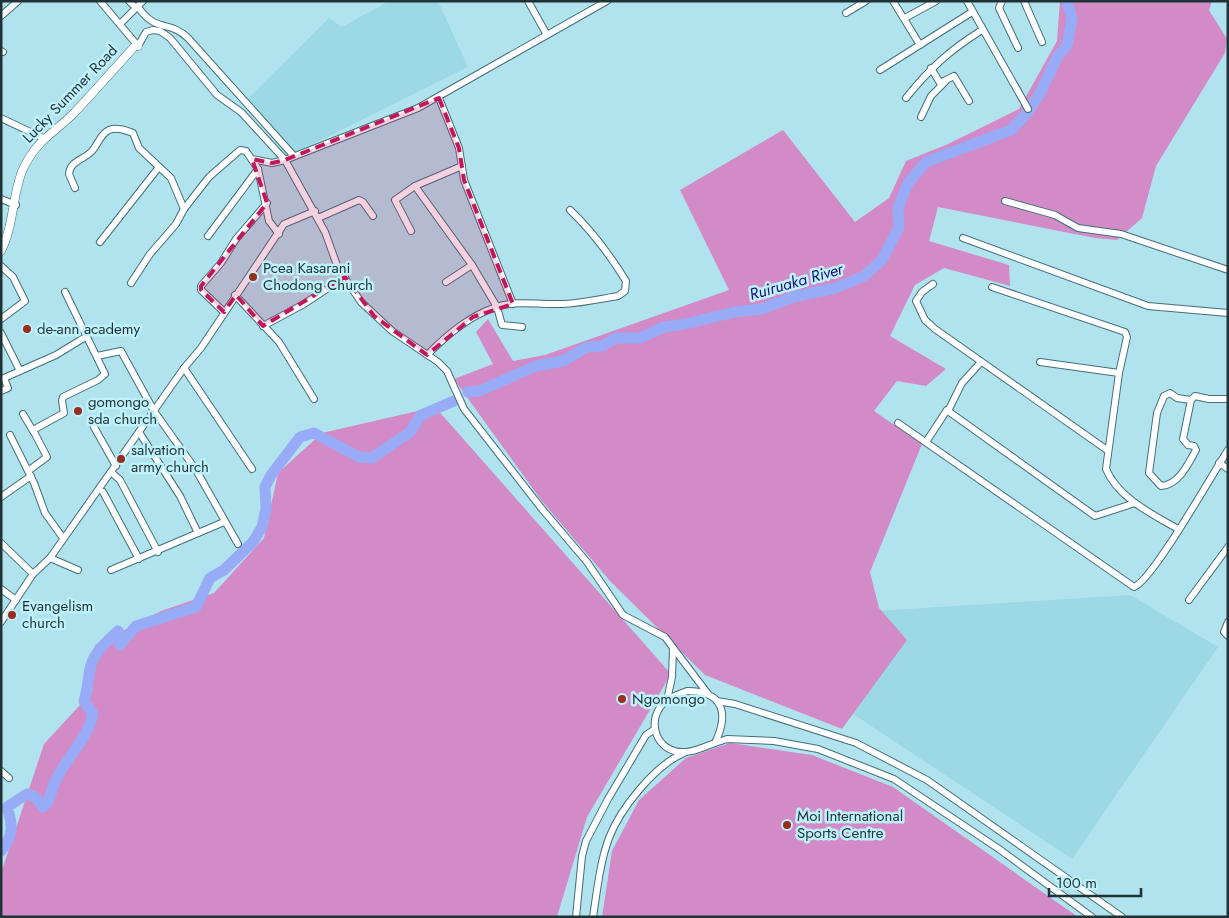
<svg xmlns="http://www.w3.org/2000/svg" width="1229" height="918" viewBox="0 0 1229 918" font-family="Jost,sans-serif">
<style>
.built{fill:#9dd8e5}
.green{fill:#d38bc8}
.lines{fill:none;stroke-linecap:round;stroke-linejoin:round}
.river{stroke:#98abf6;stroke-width:11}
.minor-casing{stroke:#416f79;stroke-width:8}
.tertiary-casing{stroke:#416f79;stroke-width:9}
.minor{stroke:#fff;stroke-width:6}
.tertiary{stroke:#fff;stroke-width:8}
.marked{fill:#c2185b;fill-opacity:0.2;stroke:#c2185b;stroke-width:4;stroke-dasharray:10 6;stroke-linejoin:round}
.poi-dot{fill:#982e1c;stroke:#bef1fb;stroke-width:2}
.labels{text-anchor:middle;stroke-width:5;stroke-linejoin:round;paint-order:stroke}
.street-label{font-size:15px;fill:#1f3337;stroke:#bef1fb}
.poi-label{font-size:15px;fill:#1f3337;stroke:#bef1fb;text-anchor:start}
.water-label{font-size:16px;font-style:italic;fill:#180f7b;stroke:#bef1fb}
</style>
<rect width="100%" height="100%" fill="#b1e3ee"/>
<g class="built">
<polygon points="389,1 438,1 468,67 291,155 243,103 329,18 342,27"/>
<polygon points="1130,595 1218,647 1072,859 785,669 828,614"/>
</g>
<g class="green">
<polygon points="1060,1 1212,1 1209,10 1227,39 1225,53 1156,166 1142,218 1117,240 1095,238 938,207 929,241 1009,265 1010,286 944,268 915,285 890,336 946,369 926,386 897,381 874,411 922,444 870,572 879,608 907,640 842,729 705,675 610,581 541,500 454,379 493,364 476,332 488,319 513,361 545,355 729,290 680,190 783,130 855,222 889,198 906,161 948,144 1019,109 1057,41"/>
<polygon points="435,407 671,674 587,817 557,917 1,917 1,873 44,744 92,692 95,645 161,611 214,593 264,538 278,473 322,433"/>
<polygon points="730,743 812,755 893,787 1078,917 602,917 612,851 639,800 686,758"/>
</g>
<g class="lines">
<g class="river">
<polyline points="468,392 479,391 536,366 563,361 587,347 602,346 616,338 640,338 664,327 685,324 735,312 762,309 793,297 836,288 864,276 882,260 899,227 898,208 908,183 926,162 1011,130 1027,113 1039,95 1058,56 1067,45 1072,19 1067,1"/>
<path d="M 1,851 C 14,835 13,825 7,807 L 27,794 L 35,797 L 43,807 C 51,802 51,790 55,782 C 66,757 87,741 93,714 L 84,701 C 88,688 88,676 91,665 C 94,653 108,640 118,631 L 120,645 L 136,626 L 196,607 L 210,578 L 224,570 L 253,542 L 262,527 L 266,509 L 265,487 L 271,475 L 300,437 L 314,433 L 359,457 L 372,458 L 410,432 L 421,415 L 454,401"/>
</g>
<defs>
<g id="minor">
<polyline points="100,1 138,46 146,32 153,30 160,31 170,38 217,95 241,112 285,160 325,232 338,268 361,302 392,331 438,362 447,371 464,409 542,509 587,562 623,615 665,637 708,694"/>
<polyline points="129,1 136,8"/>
<polyline points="528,1 547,35"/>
<polyline points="893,1 920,45"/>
<polyline points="967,1 1028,109"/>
<polyline points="1002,1 999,8 1018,48"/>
<polyline points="1024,1 1042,42"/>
<path d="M 138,7 C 157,34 168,19 188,38 L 293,155"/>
<polyline points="846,13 866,1"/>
<polyline points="1,16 18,1"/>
<polyline points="905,18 936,1"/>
<polyline points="120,24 143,1"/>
<polyline points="1,51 3,52"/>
<polyline points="931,68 940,83 954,76 969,101"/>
<polyline points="880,70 972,12"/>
<polyline points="439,98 459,148 464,180 513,304"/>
<path d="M 906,98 C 930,68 950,50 982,30"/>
<polyline points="921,117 931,96 945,82"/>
<polyline points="1,118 43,138"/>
<polyline points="252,159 272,163 285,160 418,108 607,1"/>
<polyline points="462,166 415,186 472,265 497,307 502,325 522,327"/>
<path d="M 75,188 L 69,174 C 70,161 83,160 91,152 C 98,145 100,134 109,130 C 117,127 125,130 133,133 L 139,148 L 171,178 L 184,209"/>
<polyline points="1,199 16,205"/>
<polyline points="1005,201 1055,215 1078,228 1121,234 1228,270"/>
<polyline points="318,218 359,200 363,202 373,216"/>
<polyline points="411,231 395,200 415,186"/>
<polyline points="208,236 258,169"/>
<polyline points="963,238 1148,306 1228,313"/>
<polyline points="100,242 159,167"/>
<polyline points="1,266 13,277 25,301 1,319"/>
<polyline points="446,282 472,265"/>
<polyline points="131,283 150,254 176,224 184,209 209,177 240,150 246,151 258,169 269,221 279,234"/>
<polyline points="933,284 922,292 916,301 925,320 935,329 1107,450"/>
<path d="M 992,287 L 1125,332 L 1127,337 L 1119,373 L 1106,469 C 1118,498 1152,514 1178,529"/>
<polyline points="235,295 279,342 314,399"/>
<polyline points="224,312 201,290 201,286 221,263 236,239 267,203"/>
<polyline points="263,326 304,304 345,277"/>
<polyline points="1,333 20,371"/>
<path d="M 427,355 C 447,335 469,316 496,307 C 517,300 542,305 564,304 C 582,303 600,299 618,296 L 625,291 L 626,281 C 610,255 593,232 570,210"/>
<polyline points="97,356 121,351 154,411 196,470 238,544"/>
<polyline points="981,362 962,383 948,411 1095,516 1135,503"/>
<polyline points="1040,362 1119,373"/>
<polyline points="184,368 252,469"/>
<polyline points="1,391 8,388 4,378 56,355 87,336"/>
<path d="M 1191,400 L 1183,439 L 1188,445 L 1194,446 L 1196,450 C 1188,464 1179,485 1161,486 L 1149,473 L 1157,413 L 1164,396 L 1170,393 L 1177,398 L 1191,400 L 1195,396 L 1209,399 L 1228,399"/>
<polyline points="23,414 33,431"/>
<path d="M 898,423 L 1134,587 C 1152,581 1213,473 1228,450"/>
<polyline points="94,427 116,466"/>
<polyline points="139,432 180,496 198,533"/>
<polyline points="10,435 34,483 45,513 63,538"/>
<polyline points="926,442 947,410"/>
<polyline points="1219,463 1228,469"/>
<polyline points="28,471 47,457 33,430 64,413 62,401 63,397 98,380 105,374 65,292"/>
<polyline points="111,472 120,480 158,552"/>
<polyline points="103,492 139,559"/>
<polyline points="1,497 31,476"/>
<polyline points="1,543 33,574"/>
<polyline points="50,558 78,570"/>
<polyline points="111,570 224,522"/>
<polyline points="1,589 16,600"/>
<polyline points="1189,600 1228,547"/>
<polyline points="1,622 33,574 50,558 184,368 201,348 284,224 315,211"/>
<polyline points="1228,622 1224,632 1228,636"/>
<path d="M 687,691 C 724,691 729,714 715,743 C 706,746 695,752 685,752 C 656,754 644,719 666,701 C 672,696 680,694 687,691 Z"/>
<polyline points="667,700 672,677 673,648"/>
<polyline points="717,701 735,704 856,743 927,780 1122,917"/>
<polyline points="715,743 727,739 774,741 818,749 894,779 999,849 1092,917"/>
<polyline points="1,771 9,778"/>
<polyline points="576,917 582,856 586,841 608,799 646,735 655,729"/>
<path d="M 593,917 C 597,891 600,862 609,838 C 620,809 655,765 684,753"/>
</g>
<path id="tertiary" d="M 1,251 C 15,223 12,191 24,167 C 38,139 53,134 73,114 C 94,92 114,69 135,46 L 138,46"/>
</defs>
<use href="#minor" class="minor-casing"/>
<use href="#tertiary" class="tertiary-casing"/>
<use href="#minor" class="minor"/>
<use href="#tertiary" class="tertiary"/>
</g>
<path class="marked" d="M 439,98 L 459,148 L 464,180 L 513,304 L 473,317 L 427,355 L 374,316 L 345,277 L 263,326 L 236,295 L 224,312 L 201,290 L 201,286 L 267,203 L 252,159 L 272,163 L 285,160 Z"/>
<g class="poi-dot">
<circle cx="253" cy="277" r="5"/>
<circle cx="27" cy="329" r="5"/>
<circle cx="78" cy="411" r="5"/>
<circle cx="121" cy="459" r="5"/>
<circle cx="12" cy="615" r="5"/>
<circle cx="622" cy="699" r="5"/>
<circle cx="787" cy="825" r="5"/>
</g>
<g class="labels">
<g class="street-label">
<text transform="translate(70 94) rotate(-46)" y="5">Lucky Summer Road</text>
</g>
<g class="poi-label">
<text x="263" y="273">Pcea Kasarani<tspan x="263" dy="17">Chodong Church</tspan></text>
<text x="37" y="334">de-ann academy</text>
<text x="88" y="407">gomongo<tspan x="88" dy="17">sda church</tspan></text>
<text x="131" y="455">salvation<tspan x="131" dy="17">army church</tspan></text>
<text x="22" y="611">Evangelism<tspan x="22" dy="17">church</tspan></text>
<text x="632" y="704">Ngomongo</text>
<text x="797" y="821">Moi International<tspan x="797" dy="17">Sports Centre</tspan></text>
</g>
<g class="water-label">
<text transform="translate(796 281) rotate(-16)" y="6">Ruiruaka River</text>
</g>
</g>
<rect width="1229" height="918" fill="none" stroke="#1f3337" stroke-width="5"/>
<path d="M1049 888v8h92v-8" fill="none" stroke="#1f3337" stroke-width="2.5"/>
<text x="1056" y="888" font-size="15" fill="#1f3337" stroke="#bef1fb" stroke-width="4" paint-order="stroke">100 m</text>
</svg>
